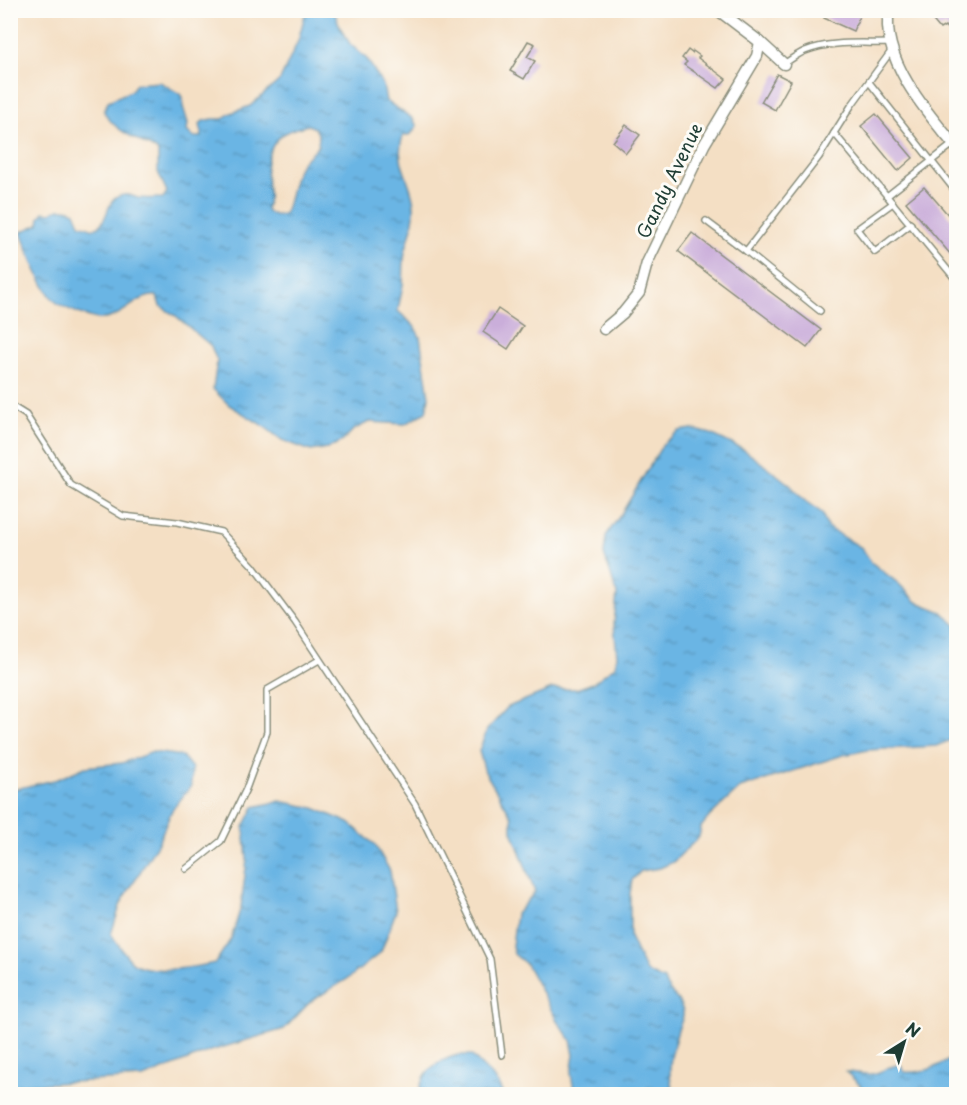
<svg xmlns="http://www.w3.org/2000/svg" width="967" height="1105" viewBox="0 0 967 1105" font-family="'Playpen Sans',sans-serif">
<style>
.water{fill:url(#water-ripples);stroke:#45798c;stroke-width:1.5;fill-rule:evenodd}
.building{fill:#caaeda}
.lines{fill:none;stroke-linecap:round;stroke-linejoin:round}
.service-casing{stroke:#8a8e7c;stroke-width:8}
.minor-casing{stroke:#8a8e7c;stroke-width:13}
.service{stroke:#fff;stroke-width:5}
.minor{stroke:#fff;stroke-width:10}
.labels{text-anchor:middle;stroke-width:6;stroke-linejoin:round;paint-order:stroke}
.street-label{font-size:18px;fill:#1f3d34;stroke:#fdfcf7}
</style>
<defs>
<pattern id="water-ripples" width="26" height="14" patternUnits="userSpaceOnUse" patternTransform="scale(1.5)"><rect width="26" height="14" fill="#6bb5e4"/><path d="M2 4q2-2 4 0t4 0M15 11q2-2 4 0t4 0" fill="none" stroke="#5794ba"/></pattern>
</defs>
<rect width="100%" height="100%" fill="#fdfcf7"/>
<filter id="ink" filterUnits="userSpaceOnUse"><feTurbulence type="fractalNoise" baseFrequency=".0167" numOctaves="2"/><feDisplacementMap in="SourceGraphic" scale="12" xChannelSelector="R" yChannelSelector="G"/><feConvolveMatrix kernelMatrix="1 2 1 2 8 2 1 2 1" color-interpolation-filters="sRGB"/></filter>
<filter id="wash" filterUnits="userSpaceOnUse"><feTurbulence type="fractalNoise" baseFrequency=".008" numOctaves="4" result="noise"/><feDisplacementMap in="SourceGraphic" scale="24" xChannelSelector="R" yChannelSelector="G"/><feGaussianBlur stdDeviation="1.35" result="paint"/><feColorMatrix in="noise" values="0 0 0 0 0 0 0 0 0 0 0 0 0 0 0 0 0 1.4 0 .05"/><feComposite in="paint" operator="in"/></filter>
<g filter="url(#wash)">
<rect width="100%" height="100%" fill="#f4dfc4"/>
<g class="water">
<path d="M 306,11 L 334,11 L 340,27 L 350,44 L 367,59 L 383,85 L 386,101 L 412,118 L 417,126 L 411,134 L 403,136 C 393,162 413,181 414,206 C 415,222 409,237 405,252 C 403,263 404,273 403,284 C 402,293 399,302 398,311 L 414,326 L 420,337 L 429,397 L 426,412 L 405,424 L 369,422 L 353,430 L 343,441 L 328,448 L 311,451 L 282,440 L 262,425 L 229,405 L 213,389 L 217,361 L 211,346 L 176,316 L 160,306 L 157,296 C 141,294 130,309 116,315 C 103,322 94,319 81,314 C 73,311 62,307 56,302 C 43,291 27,249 21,232 L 39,224 L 40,217 L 44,212 L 51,213 C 59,207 66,208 75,212 L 80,224 L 94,229 C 111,222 104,197 124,195 C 129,194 134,197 138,198 C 147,199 155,198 163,198 L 167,192 L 158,172 L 158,151 C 138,139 116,133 104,112 L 108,101 L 131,91 L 136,84 L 160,82 L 180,94 L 183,99 L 183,107 L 188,123 L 187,131 L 193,137 L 202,137 L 200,124 L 203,121 L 213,119 L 223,119 L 229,114 L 250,106 L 280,80 L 298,41 ZM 308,125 L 315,128 L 319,136 L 318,146 C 313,153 306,157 301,164 C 291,178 292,199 284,214 L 275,215 L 267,212 L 266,209 C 270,198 268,192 267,180 C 264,162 270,139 289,131 C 295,128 302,127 308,125 Z"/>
<path d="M 692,429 L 711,434 L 744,450 L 767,467 L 790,485 L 805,501 L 822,513 L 827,527 L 862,548 L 871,562 L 899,584 L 917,602 L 942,612 L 956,625 L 956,738 L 936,746 L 868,750 L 843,755 L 740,788 L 710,816 L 701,827 L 699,837 L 673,862 L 660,868 L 641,871 L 632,880 L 630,894 L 630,937 L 646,972 L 664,980 C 667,993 681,998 683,1012 C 684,1018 680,1023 678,1030 C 671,1054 666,1070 674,1094 L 564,1094 L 574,1090 L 571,1074 L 574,1055 L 571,1040 L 558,1022 L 526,964 L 514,954 L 512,946 L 516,914 L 535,892 L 512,831 L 512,817 L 485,772 L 479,751 L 487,730 L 508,707 L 552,689 L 576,689 L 593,683 L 615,666 L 617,656 L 614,624 L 617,594 L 604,554 L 606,536 L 623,511 L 663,444 L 679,431 Z"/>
<path d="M 153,752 L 182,756 L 192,768 L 191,786 L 172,810 L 158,843 L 121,903 L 111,934 C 116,941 128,960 135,964 C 156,975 193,967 215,963 L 231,939 L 241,907 L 247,859 L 244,827 L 254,807 L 280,801 L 314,808 L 349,823 L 375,845 L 390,871 L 396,911 L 381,952 L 349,978 L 311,1001 L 284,1029 L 210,1051 L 143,1078 L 18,1085 L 11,1094 L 11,790 L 58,779 L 85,767 L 122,763 Z"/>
<path d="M 458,1055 L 471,1055 L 496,1080 L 503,1094 L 419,1094 C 422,1071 436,1061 458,1055 Z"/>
<path d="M 956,1056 L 956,1094 L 864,1094 L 860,1085 L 846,1072 C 854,1072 864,1075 872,1074 C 883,1073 889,1064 901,1065 L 904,1072 C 925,1074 939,1066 956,1056 Z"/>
</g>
<g id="blocks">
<g class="building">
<polygon points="827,10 862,10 853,31 824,18"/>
<polygon points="924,10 957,10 957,27 950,32 945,26 940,29"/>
<polygon points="528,41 535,44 527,57 535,61 524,79 510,71"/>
<polygon points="688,50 692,53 693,51 700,56 698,58 726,79 718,88 684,65 687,62 682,58"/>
<polygon points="777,74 791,81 775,110 761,102"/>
<polygon points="876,114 913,158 898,171 861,126"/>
<polygon points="626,125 640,135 626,153 613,142"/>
<polygon points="924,187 957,225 957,262 906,202"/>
<polygon points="692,233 821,330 807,348 678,251"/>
<polygon points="498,309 523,326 508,349 483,332"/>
</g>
</g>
</g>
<g filter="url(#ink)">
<use href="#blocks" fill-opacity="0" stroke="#8a8e7c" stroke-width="1.5"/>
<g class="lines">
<defs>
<g id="service">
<path d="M 784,64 C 791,59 798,54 805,51 C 831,40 864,44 891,43"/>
<polyline points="869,82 956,192"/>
<polyline points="834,133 887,196 953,144"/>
<polyline points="887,196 956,280"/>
<polyline points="893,203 857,229 875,252 911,224"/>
<polyline points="706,221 746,251"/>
<polyline points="820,311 746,251 819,157 851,106 892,50"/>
<polyline points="10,405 26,415 71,485 123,516 177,522 221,532 253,566 295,622 415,804 490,959 502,1055"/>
<polyline points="186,869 221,841 246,789 267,732 267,690 319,660"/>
</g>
<g id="minor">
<polyline points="718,10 760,42 784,64"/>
<path d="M 889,10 C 880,59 927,113 956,147"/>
<polyline points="604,329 623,313 639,293 647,263 704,145 757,56 760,42"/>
</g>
</defs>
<use href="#service" class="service-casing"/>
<use href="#minor" class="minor-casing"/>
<use href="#service" class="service"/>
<use href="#minor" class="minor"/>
</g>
</g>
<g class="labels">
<g class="street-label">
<text transform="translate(670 181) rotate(-64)" y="6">Gandy Avenue</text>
</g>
</g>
<rect width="967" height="1105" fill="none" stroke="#fdfcf7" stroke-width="36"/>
<g transform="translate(904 1042) rotate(37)" stroke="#fdfcf7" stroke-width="4.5" paint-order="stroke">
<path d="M0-4.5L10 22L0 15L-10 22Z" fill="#1f3d34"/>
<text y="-9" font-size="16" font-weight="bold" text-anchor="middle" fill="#1f3d34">N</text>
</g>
</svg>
